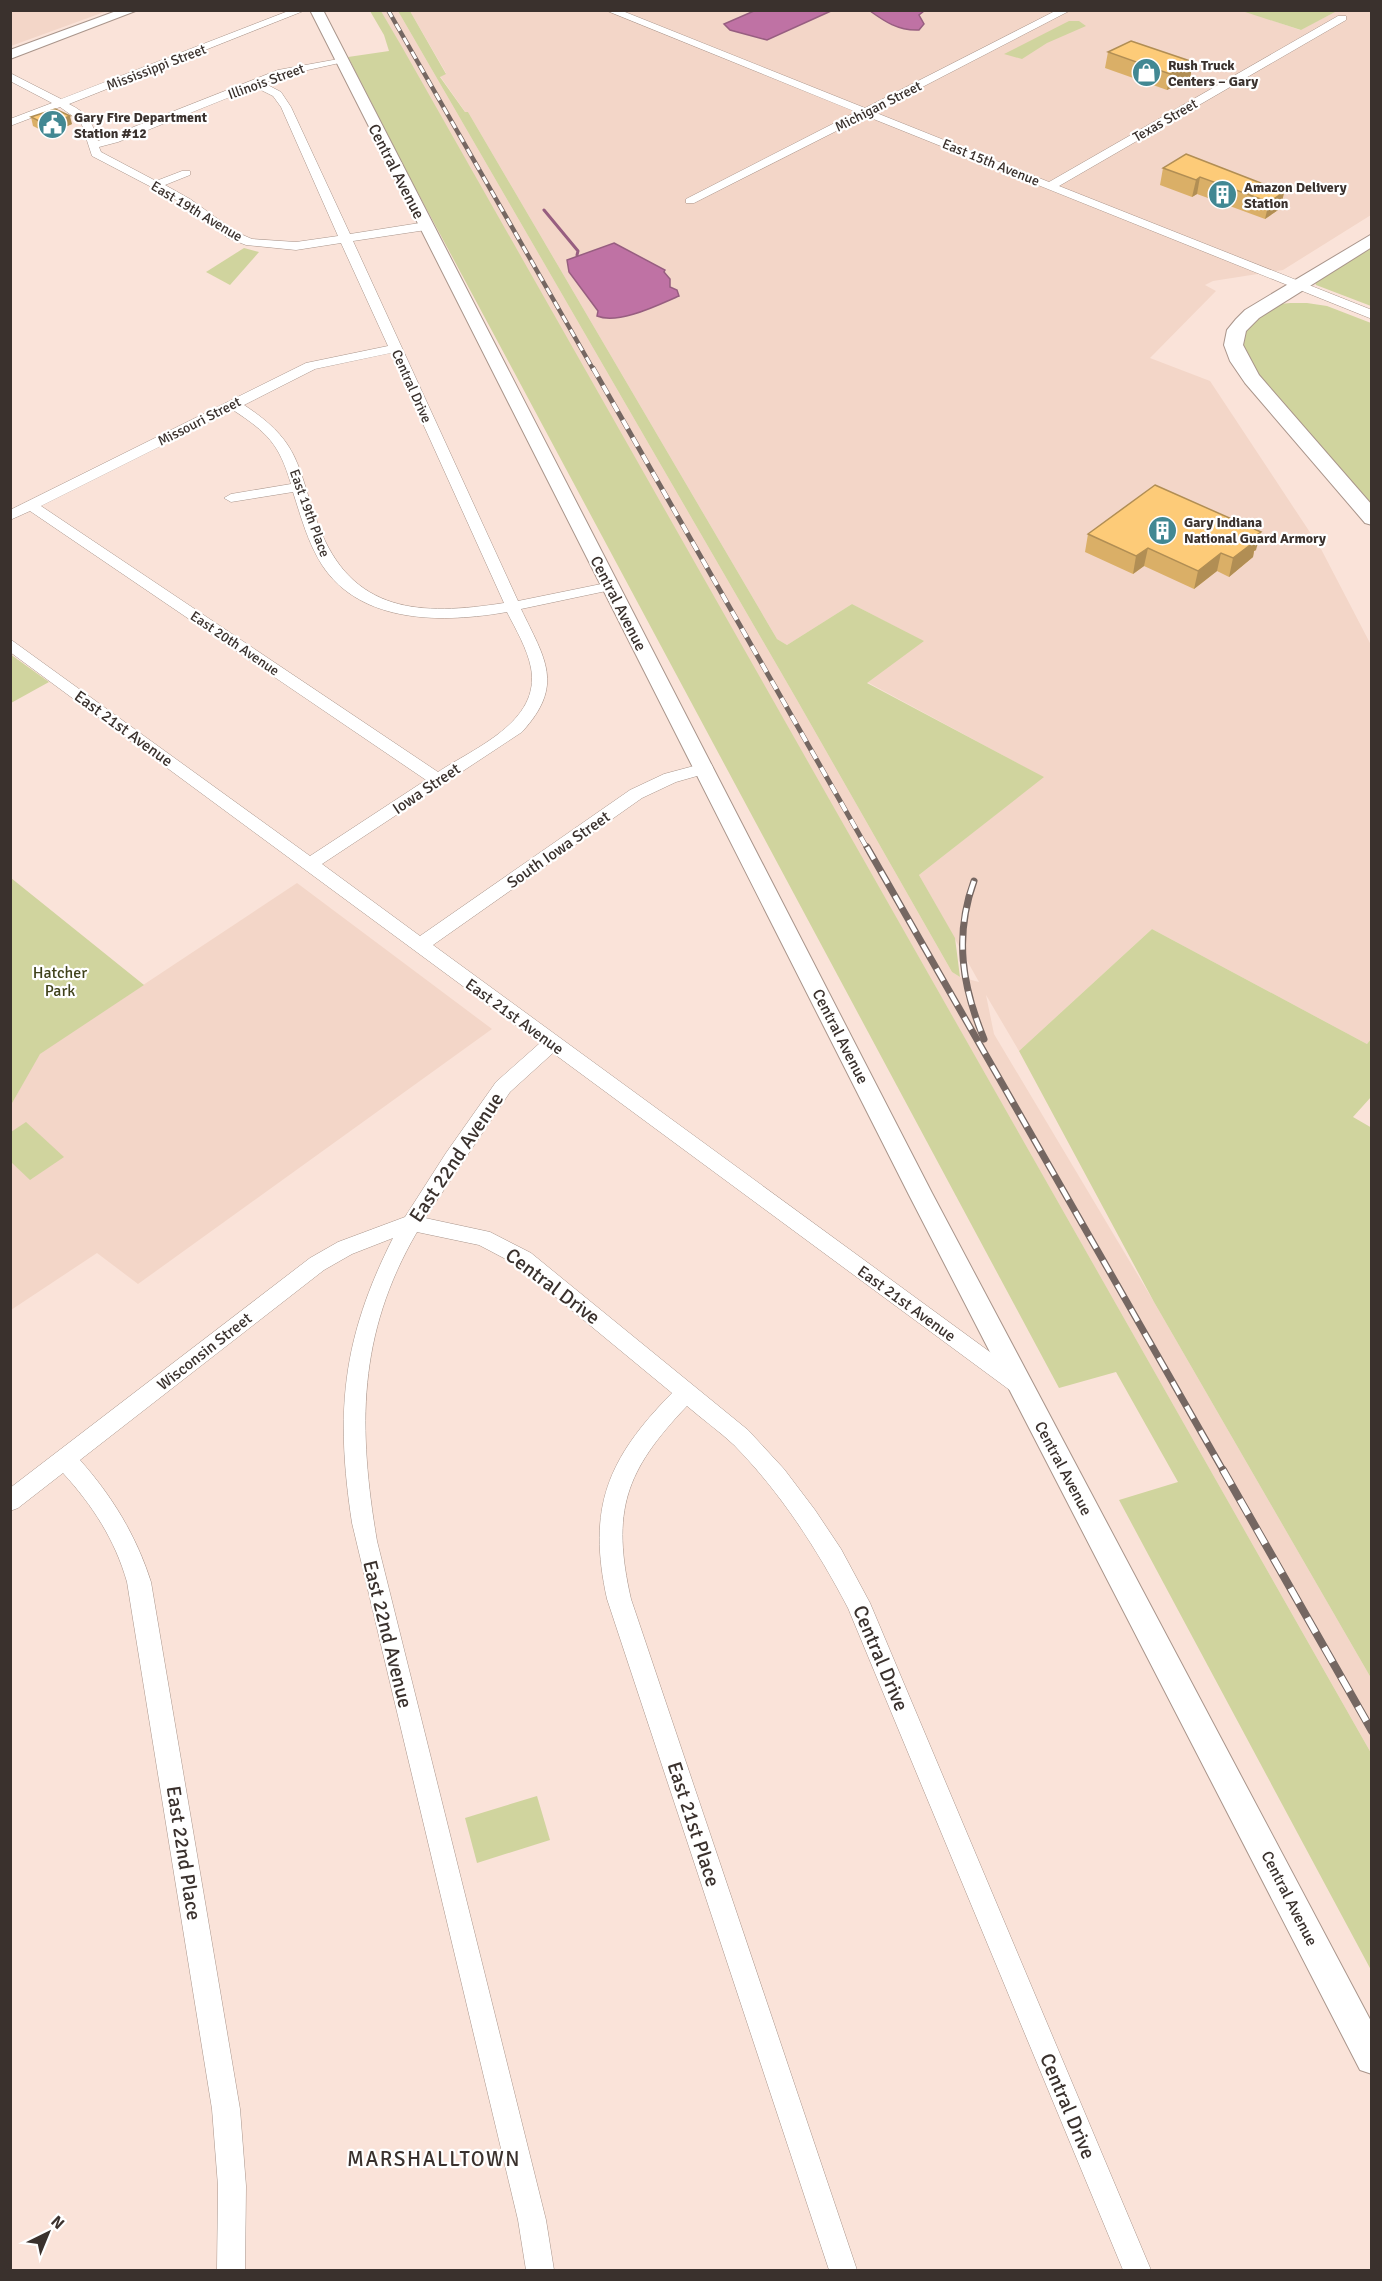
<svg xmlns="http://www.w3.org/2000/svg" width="1382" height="2281" viewBox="0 0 1382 2281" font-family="Signika,sans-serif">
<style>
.built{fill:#f3d6c8}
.green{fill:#d0d49e}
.water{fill:#bf72a4;stroke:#975e80;stroke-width:1.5}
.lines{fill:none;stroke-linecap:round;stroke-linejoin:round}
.stream{stroke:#975e80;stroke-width:3}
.minor-casing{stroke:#a9958b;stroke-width:1}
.major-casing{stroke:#a9958b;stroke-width:2}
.highway-casing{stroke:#a9958b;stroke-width:2}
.minor{fill:#fff;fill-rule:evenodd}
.major{fill:#fff;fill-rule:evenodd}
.highway{fill:#fff;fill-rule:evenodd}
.rail-far3-casing{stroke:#756762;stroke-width:4.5}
.rail-far2-casing{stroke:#756762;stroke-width:5}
.rail-far1-casing{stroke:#756762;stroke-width:7}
.rail-casing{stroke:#756762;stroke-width:8}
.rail-far3{stroke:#fff;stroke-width:3;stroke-dasharray:8;stroke-linecap:butt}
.rail-far2{stroke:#fff;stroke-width:4;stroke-dasharray:10;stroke-linecap:butt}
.rail-far1{stroke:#fff;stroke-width:4.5;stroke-dasharray:14;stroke-linecap:butt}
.rail{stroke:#fff;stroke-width:6;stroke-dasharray:17;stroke-linecap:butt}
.wall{fill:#daaf67}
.shaded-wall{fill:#b18e54}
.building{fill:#fdcb78;stroke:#b18e54;stroke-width:1.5}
.labels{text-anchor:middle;stroke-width:4.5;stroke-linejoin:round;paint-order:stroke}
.far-poi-label{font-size:14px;font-weight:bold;fill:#3a312d;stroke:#fff;text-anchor:start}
.far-street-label{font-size:14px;fill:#3a312d;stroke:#fff}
.street-label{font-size:16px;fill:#3a312d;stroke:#fff}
.park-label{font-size:16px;fill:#40421b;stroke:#fff}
.near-street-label{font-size:20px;fill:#3a312d;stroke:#fff}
.near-neighbourhood-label{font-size:21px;letter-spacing:1.5px;fill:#3a312d;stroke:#fff}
</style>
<rect width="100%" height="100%" fill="#fae3d9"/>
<g class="built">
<polygon points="11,10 107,10 107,11 11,46"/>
<polygon points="1242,10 1300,30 1337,11 1371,11 1371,215 1283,270 1213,281 1205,285 1216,291 1150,358 1210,381 1321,549 1371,645 1371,1039 1367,1044 1152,929 1019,1051 986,995 994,1034 1154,1302 1371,1678 1371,1753 381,11 398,11 797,700 952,972 960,977 979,982 919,875 1043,777 867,682 923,641 852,604 787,645 777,639 468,112 466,113 440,76 446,73 410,11"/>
<polygon points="297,883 492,1029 138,1284 97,1253 11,1310 11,1105 39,1054"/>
</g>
<g class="green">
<polygon points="370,11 381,11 402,47 1371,1753 1371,1970 1119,1500 1178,1482 1116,1372 1059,1388 411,180 348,57 389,51 384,35"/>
<polygon points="398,11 410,11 446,74 440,77 465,112 468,112 777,639 787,645 852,604 924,641 867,683 1044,777 919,875 955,938 960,977 952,972 797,700"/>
<polygon points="1242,11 1337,10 1337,11 1301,30"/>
<polygon points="1069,21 1079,21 1086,26 1047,43 1022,59 1004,54"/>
<polygon points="1371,245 1371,306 1316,285 1315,282"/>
<polygon points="244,248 259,252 230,285 206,272"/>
<path d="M 1307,303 L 1327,306 L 1371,323 L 1371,507 L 1250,367 C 1234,341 1248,318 1274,306 C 1284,302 1297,303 1307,303 Z"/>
<polygon points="10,654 49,682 11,703 10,703"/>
<polygon points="11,878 144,985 40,1054 11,1105"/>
<polygon points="1152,929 1367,1044 1371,1039 1371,1097 1353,1117 1372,1128 1371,1678 1154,1302 1019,1051"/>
<polygon points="26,1122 64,1157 30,1180 11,1162 11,1132"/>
<polygon points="537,1796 550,1840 477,1863 465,1818"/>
</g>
<g class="water">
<polygon points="754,11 754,10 831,11 767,40 730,30 724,24"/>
<path d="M 870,11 L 924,11 L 919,15 L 924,24 L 919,30 C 898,31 884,21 870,11 Z"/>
<path d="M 614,243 L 665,270 L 664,272 L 670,279 L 670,287 L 677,290 L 679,296 C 660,304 619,325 597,316 L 598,311 L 569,272 L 567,260 Z"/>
</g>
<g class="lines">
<polyline class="stream" points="544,210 578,251 577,255"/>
<defs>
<g id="minor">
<path d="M 291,10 L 306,10 L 69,104 C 87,113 92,121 98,141 L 278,70 L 344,58 L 344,62 L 285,75 L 264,83 L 281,92 L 291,107 L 350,234 L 426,222 L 432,226 L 426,230 L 353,241 L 518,601 L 611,582 L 618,586 L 611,590 L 521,609 C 545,659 565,685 522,732 L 322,864 L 420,936 L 630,790 L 664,774 L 705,763 L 711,764 L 713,768 L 711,772 L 676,782 L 642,798 L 433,945 L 1027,1379 L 1030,1385 L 1027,1391 L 1019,1394 L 1011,1391 L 553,1053 L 510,1092 L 425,1218 L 490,1232 L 531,1253 L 748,1430 L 784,1469 L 815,1510 L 841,1549 L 870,1603 L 1151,2270 L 1123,2270 L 848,1608 C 817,1549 781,1493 734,1445 C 719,1431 702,1419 687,1406 C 625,1471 611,1511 631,1599 L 857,2270 L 829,2270 L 607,1599 C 587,1508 607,1459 672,1393 L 517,1265 L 479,1245 L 417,1232 C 357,1335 358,1428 377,1541 L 546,2220 L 554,2270 L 526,2270 L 518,2220 L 352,1523 C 335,1412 342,1339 393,1238 L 352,1254 L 324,1270 L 80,1460 C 112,1496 136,1535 151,1582 L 240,2109 L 246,2186 L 245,2270 L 217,2270 L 218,2186 L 212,2109 L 127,1582 C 115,1540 93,1506 63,1473 L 18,1508 L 10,1511 L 10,1488 L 310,1258 L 338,1242 L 405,1217 L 446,1153 L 496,1082 L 540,1043 L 10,652 L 10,639 L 310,856 L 426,780 L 30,511 L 10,520 L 10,510 L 306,363 L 388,346 L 341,243 L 296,250 L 246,245 L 228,238 L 182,203 L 92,156 L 81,122 L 60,107 L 10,126 L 10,119 L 52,103 L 10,81 L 10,73 L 61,99 ZM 255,87 L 273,96 L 281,107 L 338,236 L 296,242 L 252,239 L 236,232 L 190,199 L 165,185 L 190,175 L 190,171 L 182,171 L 156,181 L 101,152 L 99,147 L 118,142 ZM 391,353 L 504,603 C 421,616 351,614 318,524 C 296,466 302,443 244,405 L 315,369 ZM 233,410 C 268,433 279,444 291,484 L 231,494 L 224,498 L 231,502 L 293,492 C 301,517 308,543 322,565 C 361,625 445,623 507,612 C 516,630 527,648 531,668 C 541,722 474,748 438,772 L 41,506 Z"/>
<polygon points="605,10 620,10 865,108 1057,10 1071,10 874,112 1049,182 1338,16 1346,16 1346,20 1059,186 1372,310 1372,319 866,116 694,203 686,203 686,199 856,112"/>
</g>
<g id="major">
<polygon points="119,10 138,10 10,59 10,50"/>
<polygon points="310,10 323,10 932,1193 1372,2023 1372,2074 1360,2070 909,1195"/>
</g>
<polygon id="highway" points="1372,234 1372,247 1259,318 1246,331 1243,345 1259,375 1372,505 1372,525 1365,523 1245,383 1230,361 1224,345 1227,330 1236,319 1245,310"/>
</defs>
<use href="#minor" class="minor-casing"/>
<use href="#major" class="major-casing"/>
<use href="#highway" class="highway-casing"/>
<use href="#minor" class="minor"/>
<use href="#major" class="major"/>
<use href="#highway" class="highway"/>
<defs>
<polyline id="rail-far3" points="388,10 593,369"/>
<polyline id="rail-far2" points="593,368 867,848"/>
<g id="rail-far1">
<polyline points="867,847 1224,1472"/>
<path d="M 974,881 C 954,936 962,986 984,1039"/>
</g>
<polyline id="rail" points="1223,1470 1372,1731"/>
</defs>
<use href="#rail-far3" class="rail-far3-casing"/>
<use href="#rail-far2" class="rail-far2-casing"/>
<use href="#rail-far1" class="rail-far1-casing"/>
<use href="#rail" class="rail-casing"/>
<use href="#rail-far3" class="rail-far3"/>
<use href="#rail-far2" class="rail-far2"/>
<use href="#rail-far1" class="rail-far1"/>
<use href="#rail" class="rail"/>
</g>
<g class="wall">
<polygon points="1108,52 1193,62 1190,78 1167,90 1105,68"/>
<polygon points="31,117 72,124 49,134 33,126"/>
<polygon points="1163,168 1284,192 1281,208 1265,219 1197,194 1192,197 1160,185"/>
<polygon points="1088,534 1256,550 1254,551 1253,557 1229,577 1217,571 1194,589 1144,566 1133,574 1085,552"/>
</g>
<g class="shaded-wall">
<polygon points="1193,62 1190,78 1167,90 1170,74"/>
<polygon points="70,116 72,124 49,134 47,125"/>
<polygon points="1200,177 1197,194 1192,197 1196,180"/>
<polygon points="1284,192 1281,208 1265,219 1269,202"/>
<polygon points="1261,532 1256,550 1254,551 1253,557 1229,577 1233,558 1254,537"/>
<polygon points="1148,548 1144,566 1133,574 1136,556"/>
<polygon points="1221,553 1217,571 1194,589 1198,571"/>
</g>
<g class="building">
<polygon points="1131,41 1193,62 1170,74 1108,52"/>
<polygon points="55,109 70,116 47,125 31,117"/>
<polygon points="1186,154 1284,192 1269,202 1200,177 1196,180 1163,168"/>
<polygon points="1155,485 1261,532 1254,537 1258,539 1233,558 1221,553 1198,571 1148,548 1136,556 1088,534"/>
</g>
<defs>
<symbol id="shop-disc" viewBox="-11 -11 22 22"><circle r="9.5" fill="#428893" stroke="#fff"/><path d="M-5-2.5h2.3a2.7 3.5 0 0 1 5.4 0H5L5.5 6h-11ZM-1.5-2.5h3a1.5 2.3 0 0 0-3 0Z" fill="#fff"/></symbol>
<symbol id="civic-disc" viewBox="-11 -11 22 22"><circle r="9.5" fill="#428893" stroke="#fff"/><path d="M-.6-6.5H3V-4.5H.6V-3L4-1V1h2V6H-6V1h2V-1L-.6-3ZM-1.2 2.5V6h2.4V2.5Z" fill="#fff"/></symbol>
<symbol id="building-disc" viewBox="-11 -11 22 22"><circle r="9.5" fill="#428893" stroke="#fff"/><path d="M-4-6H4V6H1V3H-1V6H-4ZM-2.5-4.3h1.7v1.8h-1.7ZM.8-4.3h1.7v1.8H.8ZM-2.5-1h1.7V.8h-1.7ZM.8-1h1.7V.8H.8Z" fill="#fff"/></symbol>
</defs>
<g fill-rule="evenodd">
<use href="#shop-disc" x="1130" y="56" width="33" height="33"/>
<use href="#civic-disc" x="36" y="108" width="33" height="33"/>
<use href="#building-disc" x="1206" y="178" width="33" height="33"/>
<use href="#building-disc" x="1146" y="514" width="33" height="33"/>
</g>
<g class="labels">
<g class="far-poi-label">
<text x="1168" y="70">Rush Truck<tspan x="1168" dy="16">Centers – Gary</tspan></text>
<text x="74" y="122">Gary Fire Department<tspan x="74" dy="16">Station #12</tspan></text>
<text x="1244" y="192">Amazon Delivery<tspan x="1244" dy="16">Station</tspan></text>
<text x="1184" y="527">Gary Indiana<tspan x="1184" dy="16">National Guard Armory</tspan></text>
</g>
<g class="far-street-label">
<text transform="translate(156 67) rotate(-21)" y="5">Mississippi Street</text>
<text transform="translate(266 81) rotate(-20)" y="5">Illinois Street</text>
<text transform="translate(878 106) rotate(-27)" y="5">Michigan Street</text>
<text transform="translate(1165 120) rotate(-30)" y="5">Texas Street</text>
<text transform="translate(991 162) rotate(22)" y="5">East 15th Avenue</text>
<text transform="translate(197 211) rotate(31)" y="5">East 19th Avenue</text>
<text transform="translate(412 386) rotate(66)" y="5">Central Drive</text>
<text transform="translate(199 421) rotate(-27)" y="5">Missouri Street</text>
<text transform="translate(310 513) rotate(70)" y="5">East 19th Place</text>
<text transform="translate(235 643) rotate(34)" y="5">East 20th Avenue</text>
</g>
<g class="street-label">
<text transform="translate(397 171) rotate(63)" y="6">Central Avenue</text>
<text transform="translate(619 603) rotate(63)" y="6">Central Avenue</text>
<text transform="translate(124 728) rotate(36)" y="6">East 21st Avenue</text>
<text transform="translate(426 788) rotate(-34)" y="6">Iowa Street</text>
<text transform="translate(558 849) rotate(-35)" y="6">South Iowa Street</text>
<text transform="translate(515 1016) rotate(36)" y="6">East 21st Avenue</text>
<text transform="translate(841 1036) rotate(63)" y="6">Central Avenue</text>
<text transform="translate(907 1303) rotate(36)" y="6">East 21st Avenue</text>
<text transform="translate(204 1351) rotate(-38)" y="6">Wisconsin Street</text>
<text transform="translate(1064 1468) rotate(62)" y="6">Central Avenue</text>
<text transform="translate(1290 1898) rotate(63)" y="6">Central Avenue</text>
</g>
<g class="park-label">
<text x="60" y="978">Hatcher<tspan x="60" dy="18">Park</tspan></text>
</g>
<g class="near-street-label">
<text transform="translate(456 1157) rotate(-56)" y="7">East 22nd Avenue</text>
<text transform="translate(553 1286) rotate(37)" y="7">Central Drive</text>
<text transform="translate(388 1634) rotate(76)" y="7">East 22nd Avenue</text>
<text transform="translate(881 1658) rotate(67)" y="7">Central Drive</text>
<text transform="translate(694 1824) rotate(72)" y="7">East 21st Place</text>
<text transform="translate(184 1853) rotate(81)" y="7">East 22nd Place</text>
<text transform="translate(1068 2106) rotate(67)" y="7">Central Drive</text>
</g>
<g class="near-neighbourhood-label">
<text x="434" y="2166">MARSHALLTOWN</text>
</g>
</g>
<rect width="1382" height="2281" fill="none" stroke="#3a312d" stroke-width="24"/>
<g transform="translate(48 2233) rotate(43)" stroke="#ffffff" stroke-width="4.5" paint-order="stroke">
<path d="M0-4.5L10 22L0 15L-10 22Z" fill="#3a312d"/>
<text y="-9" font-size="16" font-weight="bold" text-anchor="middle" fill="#3a312d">N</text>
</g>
</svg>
